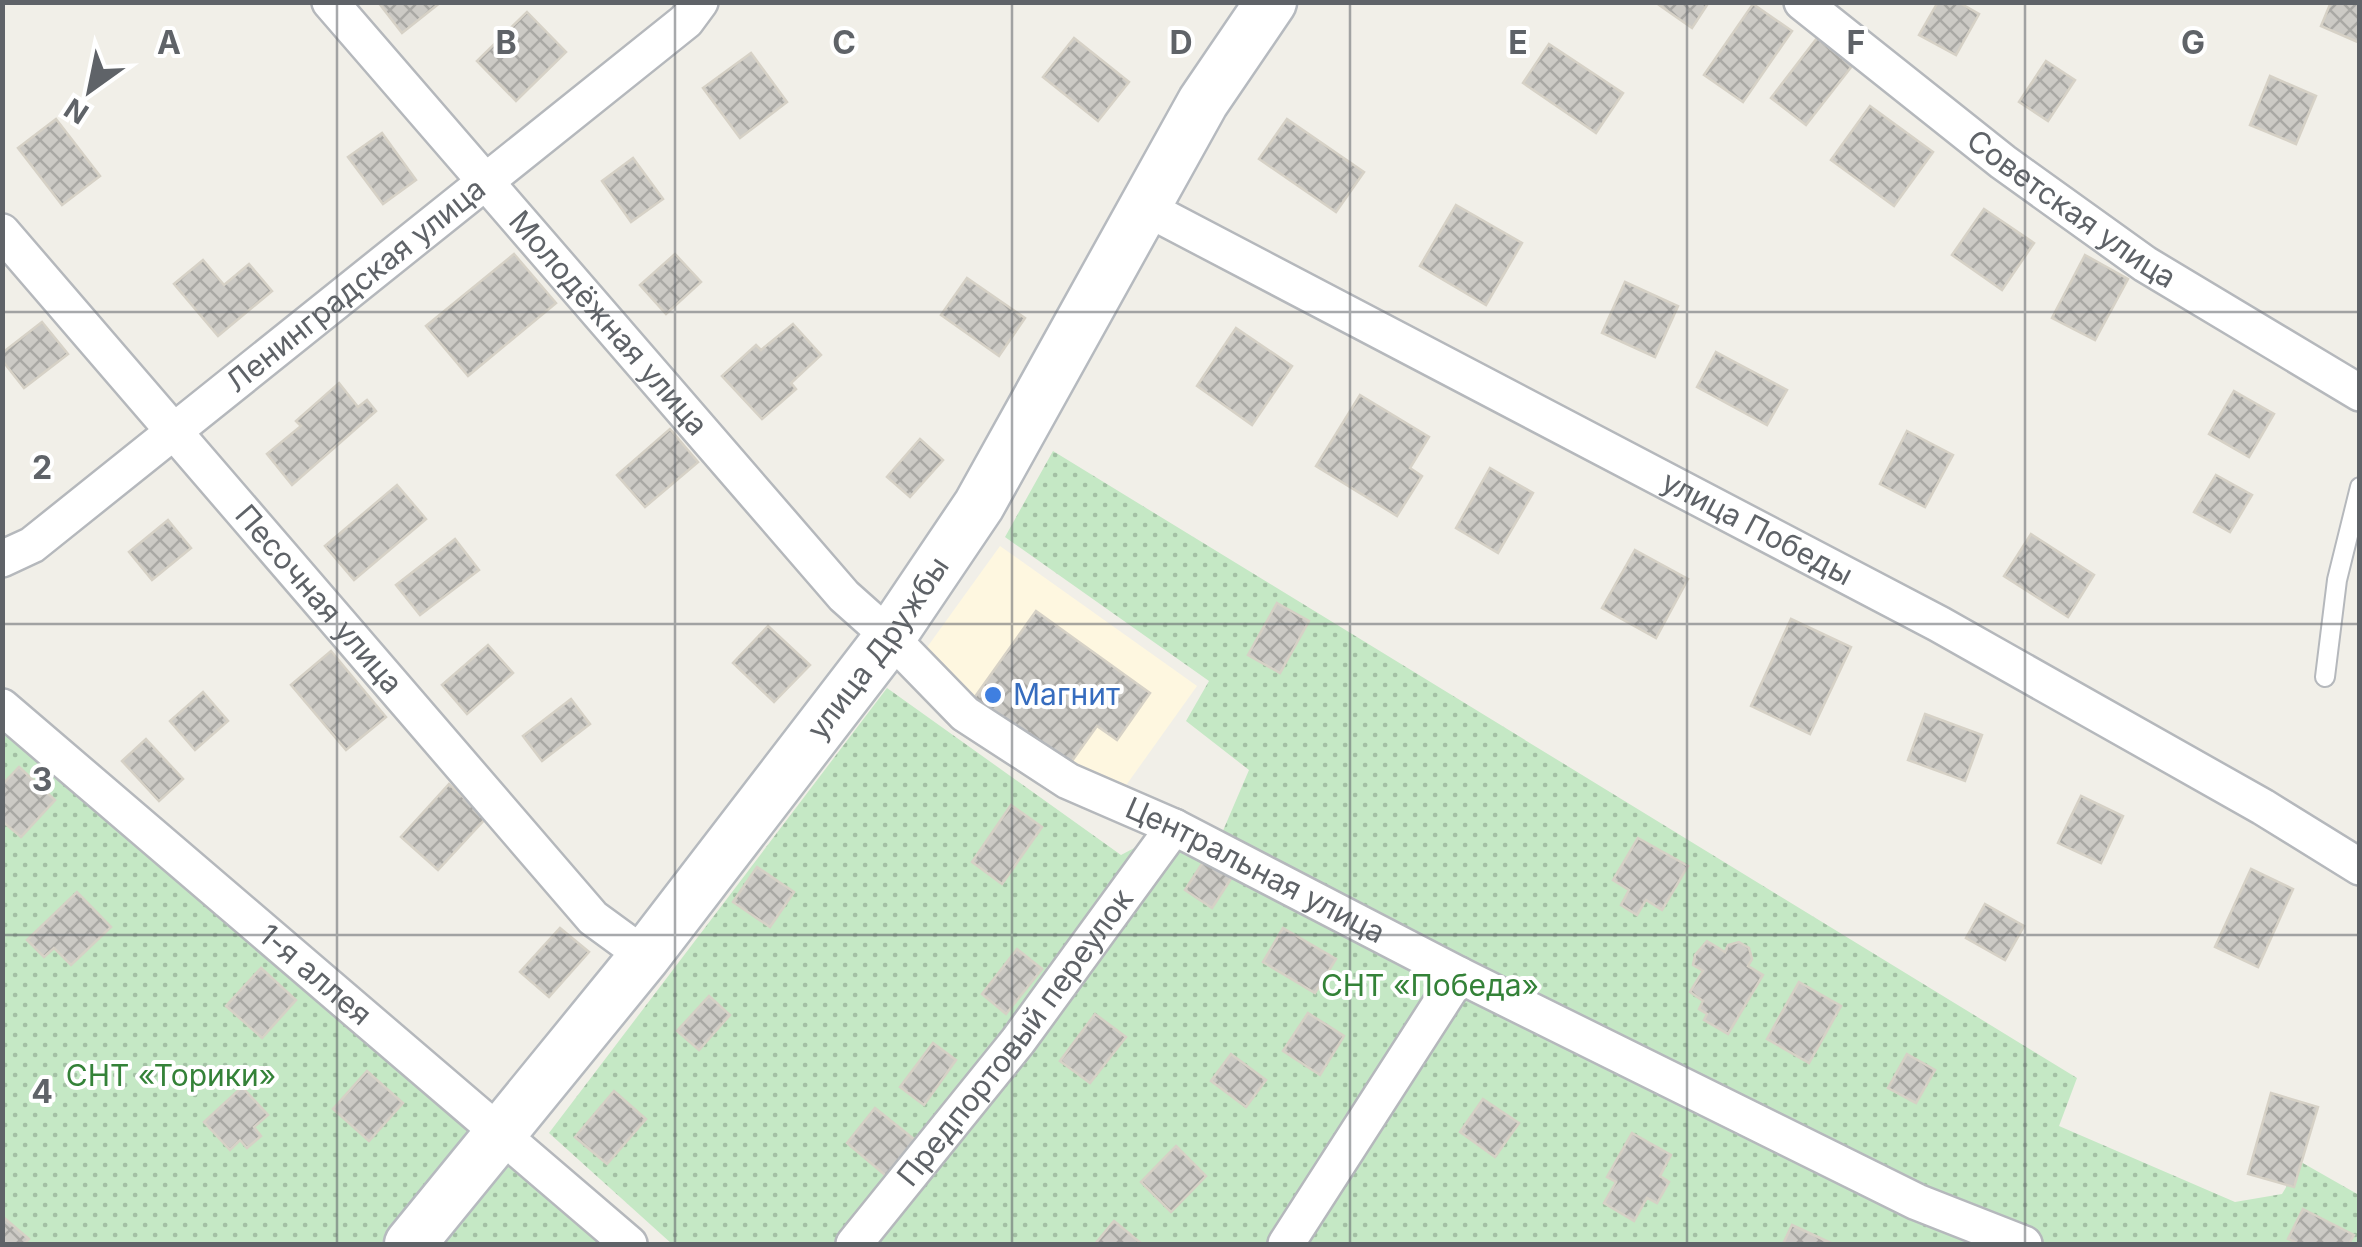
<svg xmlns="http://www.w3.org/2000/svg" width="2362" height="1247" viewBox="0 0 2362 1247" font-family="Inter,sans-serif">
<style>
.commercial{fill:#fef7e0}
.garden{fill:url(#garden-dots)}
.building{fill:url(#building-cross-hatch);stroke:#d6d1c6;stroke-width:2.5}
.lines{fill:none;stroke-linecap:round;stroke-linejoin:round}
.lane-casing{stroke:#b5b8bc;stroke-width:22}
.street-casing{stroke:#b5b8bc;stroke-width:40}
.secondary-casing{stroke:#b6babf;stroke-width:55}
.lane{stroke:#fff;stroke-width:18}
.street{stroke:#fff;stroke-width:35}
.secondary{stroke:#fff;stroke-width:50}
.grid{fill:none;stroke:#5f6368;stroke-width:2.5;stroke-opacity:0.55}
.shop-dot{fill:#3f7fe0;stroke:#fff;stroke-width:4}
.labels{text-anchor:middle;stroke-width:8;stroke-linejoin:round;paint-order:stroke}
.street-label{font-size:30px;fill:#5f6368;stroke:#fff}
.shop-label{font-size:30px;fill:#366cbe;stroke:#fff;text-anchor:start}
.park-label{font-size:30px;fill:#348238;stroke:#fff}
.grid-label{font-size:32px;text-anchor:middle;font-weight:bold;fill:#5f6368;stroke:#fff;stroke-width:8;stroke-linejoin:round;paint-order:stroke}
</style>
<defs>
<pattern id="garden-dots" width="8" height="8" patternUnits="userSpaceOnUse" patternTransform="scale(2.5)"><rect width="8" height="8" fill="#c5e8c5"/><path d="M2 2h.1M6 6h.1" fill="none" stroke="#a3c0a4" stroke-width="1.8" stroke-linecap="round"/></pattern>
<pattern id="building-cross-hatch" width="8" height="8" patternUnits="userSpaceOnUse" patternTransform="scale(2.5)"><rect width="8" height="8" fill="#cccac5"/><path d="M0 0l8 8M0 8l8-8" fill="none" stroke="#a9a8a4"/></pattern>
</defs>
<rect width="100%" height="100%" fill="#f1efe8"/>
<polygon class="commercial" points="1000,546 1197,686 1112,805 915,664"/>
<g class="garden">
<polygon points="1053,451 2077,1078 2059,1126 2235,1202 2282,1194 2301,1162 2359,1195 2359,1244 672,1244 549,1133 887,688 1121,855 1174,827 1222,833 1249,770 1186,721 1209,681 1005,537"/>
<polygon points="2,707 629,1244 3,1244"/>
</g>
<g class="building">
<polygon points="378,2 441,2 402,33"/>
<polygon points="1661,2 1709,2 1692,28 1659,5"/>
<polygon points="1938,2 1958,2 1979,14 1956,55 1919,35"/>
<polygon points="2331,2 2360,2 2360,43 2321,26"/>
<polygon points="1753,4 1792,31 1743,102 1704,75"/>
<polygon points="527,12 566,52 516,101 477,61"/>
<polygon points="1074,38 1129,82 1098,121 1043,77"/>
<polygon points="1817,38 1852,66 1806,125 1771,98"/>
<polygon points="1549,44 1623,93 1596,133 1523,83"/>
<polygon points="751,53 787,102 740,138 703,88"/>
<polygon points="2046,61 2075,80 2048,121 2019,102"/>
<polygon points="2270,76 2316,96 2296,144 2250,125"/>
<polygon points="1870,106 1933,152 1894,206 1831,160"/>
<polygon points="56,119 100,176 62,205 18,148"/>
<polygon points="1287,119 1364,172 1336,212 1259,159"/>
<polygon points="382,133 416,180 383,204 348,157"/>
<polygon points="633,158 663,199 631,222 602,181"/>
<polygon points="1456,205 1522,243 1486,305 1420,266"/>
<polygon points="1984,209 2034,243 2002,290 1952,255"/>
<polygon points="514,254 556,303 468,376 426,326"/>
<polygon points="675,254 701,282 666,314 640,285"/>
<polygon points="2085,255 2128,279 2095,340 2052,318"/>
<polygon points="203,260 224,285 249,264 272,291 218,336 174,284"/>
<polygon points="967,278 1025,318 999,356 941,315"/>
<polygon points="1625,282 1678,306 1655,357 1602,333"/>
<polygon points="42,322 68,354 24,388 2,360 2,353"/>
<polygon points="793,324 821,355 791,383 796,389 762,419 722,376 756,345 761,350"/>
<polygon points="1236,328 1292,366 1252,425 1197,386"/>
<polygon points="1716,352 1787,390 1767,425 1697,387"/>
<polygon points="339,383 358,407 367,400 376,411 292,485 267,454 301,426 296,421"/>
<polygon points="2234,391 2274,414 2249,457 2209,434"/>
<polygon points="1360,395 1429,437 1410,468 1422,476 1397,516 1316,466"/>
<polygon points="670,429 698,462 645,507 617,475"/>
<polygon points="1907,431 1953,455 1925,507 1880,484"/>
<polygon points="920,439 943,460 910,497 887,477"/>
<polygon points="1490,468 1533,493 1498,553 1456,528"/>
<polygon points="2216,475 2252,495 2230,532 2194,512"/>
<polygon points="397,485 426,519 354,580 325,546"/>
<polygon points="168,520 191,548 152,580 129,552"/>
<polygon points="2031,534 2094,575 2068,617 2004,576"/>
<polygon points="455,539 479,570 420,615 396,585"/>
<polygon points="1635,550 1688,579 1656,638 1602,608"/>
<polygon points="1277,603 1309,621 1280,673 1248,655"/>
<polygon points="1036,611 1150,693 1117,740 1097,726 1067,768 972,701"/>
<polygon points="1791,619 1851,647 1810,734 1751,706"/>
<polygon points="768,626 810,665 774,702 733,663"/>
<polygon points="488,645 513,673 467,714 442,685"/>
<polygon points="331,651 386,717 346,750 291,685"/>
<polygon points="203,692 228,721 195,750 170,721"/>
<polygon points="571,699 590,724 542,761 523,736"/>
<polygon points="1925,714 1982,735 1965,781 1908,760"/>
<polygon points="146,739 183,779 159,801 122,761"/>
<polygon points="19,767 55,800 21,837 2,821 2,785"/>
<polygon points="449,784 486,818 438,870 401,837"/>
<polygon points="2081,796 2123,816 2101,863 2058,843"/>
<polygon points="1011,805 1042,827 1002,884 972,862"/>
<polygon points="1638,838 1688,866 1662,910 1646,900 1637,915 1621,905 1629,890 1613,880"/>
<polygon points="1207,856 1234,874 1212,908 1185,890"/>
<polygon points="757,867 794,892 770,927 733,902"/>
<polygon points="2251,869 2293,889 2258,967 2215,947"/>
<polygon points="77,892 111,927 71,965 54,948 44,957 27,940"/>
<polygon points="1985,904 2024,926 2005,960 1966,938"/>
<polygon points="560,928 589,952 549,997 520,972"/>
<polygon points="1283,928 1336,959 1315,993 1263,962"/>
<polygon points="1707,941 1725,952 1728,945 1739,942 1749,948 1752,959 1748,966 1763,975 1728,1034 1704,1020 1707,1014 1699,1009 1703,1001 1690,992 1703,971 1693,965 1695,955"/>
<polygon points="1017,949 1042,969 1006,1014 982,994"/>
<polygon points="261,968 296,1000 262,1038 226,1006"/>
<polygon points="1799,982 1841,1006 1809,1063 1767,1039"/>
<polygon points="709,996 730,1015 699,1050 677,1031"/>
<polygon points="1308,1013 1344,1036 1320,1075 1283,1051"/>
<polygon points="1095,1014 1126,1037 1090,1083 1060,1061"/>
<polygon points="933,1043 956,1060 924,1105 900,1087"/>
<polygon points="1231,1054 1266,1080 1246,1107 1211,1081"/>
<polygon points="1907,1054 1935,1070 1916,1103 1888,1088"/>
<polygon points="367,1071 403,1103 369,1141 333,1109"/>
<polygon points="242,1087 268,1115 254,1127 261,1136 247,1148 240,1140 230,1150 204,1122"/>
<polygon points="614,1091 646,1119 607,1164 575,1137"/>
<polygon points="2271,1093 2318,1107 2294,1187 2248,1174"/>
<polygon points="1483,1099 1519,1123 1495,1157 1460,1132"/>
<polygon points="875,1108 920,1144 891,1180 847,1143"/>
<polygon points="1632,1133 1671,1155 1660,1176 1669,1182 1657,1203 1647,1198 1634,1221 1604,1203 1616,1182 1607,1177"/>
<polygon points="1176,1146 1206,1176 1171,1212 1141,1182"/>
<polygon points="2303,1209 2354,1235 2349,1244 2299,1244 2288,1239"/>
<polygon points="2,1216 29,1239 24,1244 2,1244"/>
<polygon points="1114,1221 1142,1244 1095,1244"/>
<polygon points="1792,1225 1833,1244 1783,1244"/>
</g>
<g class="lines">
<defs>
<polyline id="lane" points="2325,677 2337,580 2360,487"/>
<g id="street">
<path id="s1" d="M 330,2 L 844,596 L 890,637 L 965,714 L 1068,781 L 1174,827 L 1459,975 L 1917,1202 L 2024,1244"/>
<path id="s2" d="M 1802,2 L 2003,162 L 2145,264 L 2360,393"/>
<path id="s3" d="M 1146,208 L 1939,624 L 2263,807 L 2360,867"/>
<path id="s4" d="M 2,232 L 593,918 L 645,956"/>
<path id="s5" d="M 2,559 L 32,545 L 686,21 L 700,2"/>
<path id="s6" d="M 2,707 L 629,1244"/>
<path id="s7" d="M 854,1244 L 1018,1041 L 1174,827"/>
<polyline points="1286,1244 1459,975"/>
</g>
<g id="secondary">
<path id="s8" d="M 410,1244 L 645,956 L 890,637 L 979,505 L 1203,102 L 1271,2"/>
</g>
</defs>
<use href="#lane" class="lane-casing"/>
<use href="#street" class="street-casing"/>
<use href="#secondary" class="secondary-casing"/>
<use href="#lane" class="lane"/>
<use href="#street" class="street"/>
<use href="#secondary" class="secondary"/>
</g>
<path class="grid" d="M 337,2 L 337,1244M 675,2 L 675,1244M 1012,2 L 1012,1244M 1350,2 L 1350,1244M 1687,2 L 1687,1244M 2025,2 L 2025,1244M 2,312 L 2360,312M 2,624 L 2360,624M 2,935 L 2360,935"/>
<circle class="shop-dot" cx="993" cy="695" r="10"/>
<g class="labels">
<g class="street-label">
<text dy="10" stroke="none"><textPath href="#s2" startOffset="340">Советская улица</textPath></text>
<text dy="10" stroke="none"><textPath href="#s5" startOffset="448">Ленинградская улица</textPath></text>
<text dy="10" stroke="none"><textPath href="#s1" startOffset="425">Молодёжная улица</textPath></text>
<text dy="10" stroke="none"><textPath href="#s3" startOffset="690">улица Победы</textPath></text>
<text dy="10" stroke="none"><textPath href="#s4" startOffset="485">Песочная улица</textPath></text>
<text dy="10" stroke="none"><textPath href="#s8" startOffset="758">улица Дружбы</textPath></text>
<text dy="10" stroke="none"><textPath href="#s1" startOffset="1285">Центральная улица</textPath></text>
<text dy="10" stroke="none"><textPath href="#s6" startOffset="412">1-я аллея</textPath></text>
<text dy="10" stroke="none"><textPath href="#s7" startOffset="262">Предпортовый переулок</textPath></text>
</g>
<g class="shop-label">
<text x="1013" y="705">Магнит</text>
</g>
<g class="park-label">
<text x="1430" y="996">СНТ «Победа»</text>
<text x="171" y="1086">СНТ «Торики»</text>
</g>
</g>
<g class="grid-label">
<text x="169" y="54">A</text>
<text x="506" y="54">B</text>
<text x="844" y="54">C</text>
<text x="1181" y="54">D</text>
<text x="1518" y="54">E</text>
<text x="1856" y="54">F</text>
<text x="2193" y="54">G</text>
<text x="42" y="479">2</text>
<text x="42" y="791">3</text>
<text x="42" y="1103">4</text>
</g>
<rect width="2362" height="1247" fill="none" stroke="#5f6368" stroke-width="10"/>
<g transform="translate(90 90) rotate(213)" stroke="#ffffff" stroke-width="8" paint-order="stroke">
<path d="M0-8L18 38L0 25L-18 38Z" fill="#5f6368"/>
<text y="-15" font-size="28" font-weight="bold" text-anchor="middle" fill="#5f6368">N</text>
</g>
</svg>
